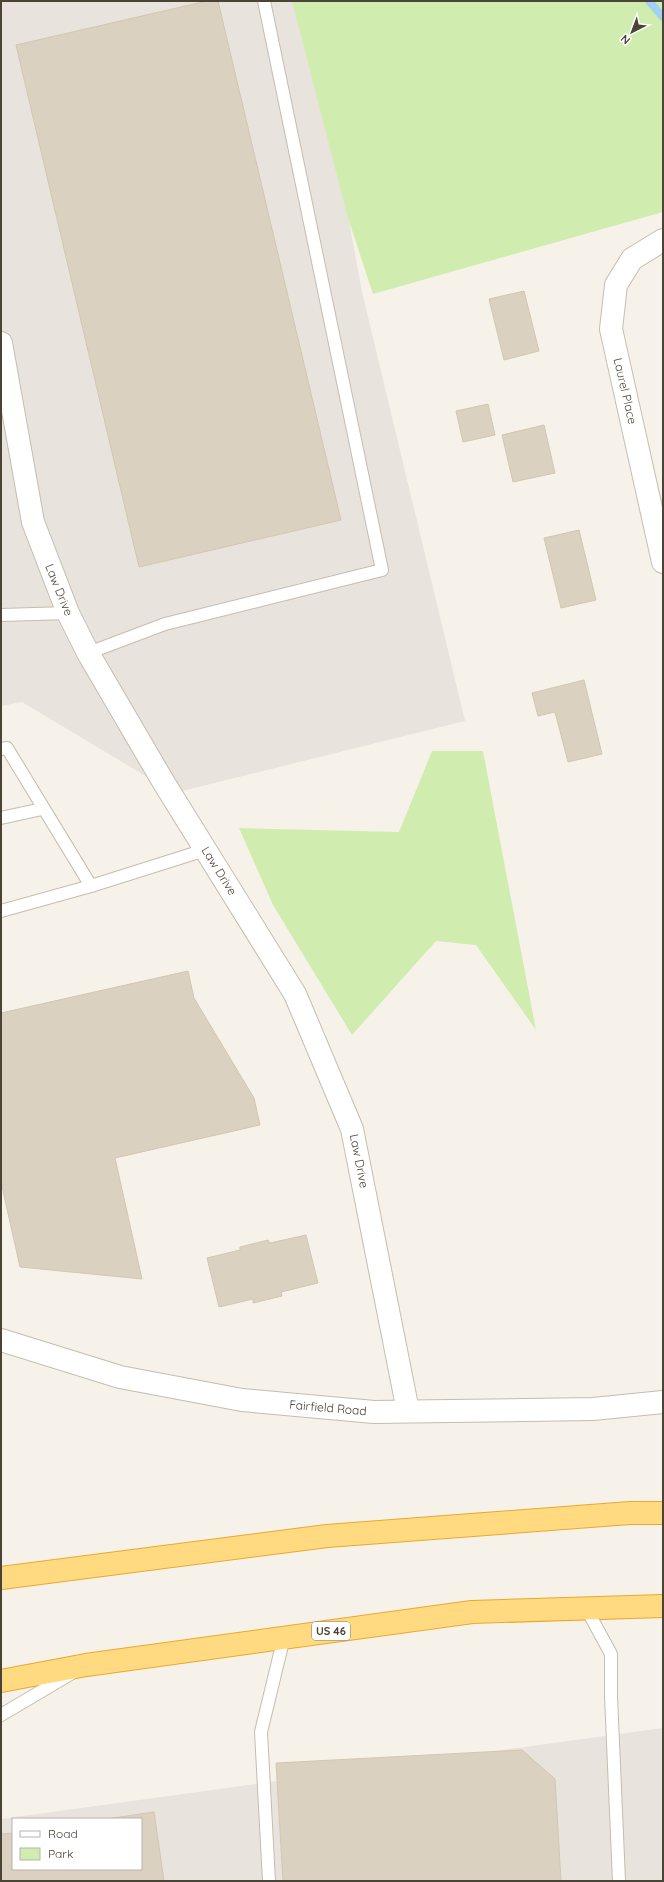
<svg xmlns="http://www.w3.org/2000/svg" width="664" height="1882" viewBox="0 0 664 1882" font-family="Quicksand,sans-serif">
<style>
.industrial{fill:#e8e3dd;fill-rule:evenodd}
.green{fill:#d0edaf}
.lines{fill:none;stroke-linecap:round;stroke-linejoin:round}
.stream{stroke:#a1d2f6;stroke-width:8}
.building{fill:#dbd1c0;stroke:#d4c6b0}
.service-casing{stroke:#c5bdad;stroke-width:14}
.minor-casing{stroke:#c5bdad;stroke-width:24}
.tertiary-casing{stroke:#c5bdad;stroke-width:24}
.trunk-casing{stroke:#eaa82e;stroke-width:24}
.service{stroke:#fff;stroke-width:12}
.minor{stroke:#fff;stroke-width:22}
.tertiary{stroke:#fff;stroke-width:22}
.trunk{stroke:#ffda81;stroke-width:22}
.labels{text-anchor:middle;stroke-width:4;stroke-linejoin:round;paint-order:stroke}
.shield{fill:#fff;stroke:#807b72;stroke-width:1}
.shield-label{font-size:11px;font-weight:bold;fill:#4a4336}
.street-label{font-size:12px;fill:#4a4336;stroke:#fff}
</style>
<rect width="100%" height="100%" fill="#f6f2e9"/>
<g class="industrial">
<polygon points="1,1 309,1 362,292 465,721 174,793 22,702 1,706"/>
<path d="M 663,1728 L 663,1881 L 1,1881 L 1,1819 ZM 13,1819 L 141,1819 L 141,1869 L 13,1869 Z"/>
</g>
<g class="green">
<polygon points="292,1 663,1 663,212 373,294 348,218"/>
<polygon points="432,751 483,751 536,1030 476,945 436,941 352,1035 273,905 239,828 399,832"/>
</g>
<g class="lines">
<polyline class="stream" points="649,1 663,17"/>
</g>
<g class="building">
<polygon points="207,1 218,1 341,520 139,567 16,45"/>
<polygon points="524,291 539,351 504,360 489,299"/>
<polygon points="488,404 495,435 463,442 456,411"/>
<polygon points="544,425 555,473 513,482 502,435"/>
<polygon points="579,530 596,600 561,608 544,538"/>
<polygon points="584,680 602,754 568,762 555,712 538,716 532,693"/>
<polygon points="188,971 194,998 254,1098 260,1125 115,1158 142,1279 20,1267 1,1182 1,1013"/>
<polygon points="306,1235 318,1283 281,1292 282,1296 253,1303 253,1299 219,1307 207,1258 240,1250 240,1247 268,1240 270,1243"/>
<polygon points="522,1750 555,1779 561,1881 283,1881 276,1763"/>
<polygon points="154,1812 164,1881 1,1881 1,1834 13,1833 13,1869 141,1869 141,1819 106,1819"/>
</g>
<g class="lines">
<defs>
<g id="service">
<polyline points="1,615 68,613"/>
<polyline points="88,653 165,624 382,570 264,1"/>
<polyline points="1,749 7,748 91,886"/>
<polyline points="1,818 42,809"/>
<polyline points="1,911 91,886 205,850"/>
<polyline points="586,1608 611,1654 611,1696 619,1881"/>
<polyline points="1,1715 72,1673"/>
<polyline points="269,1881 261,1732 284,1637"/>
</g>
<g id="minor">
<polyline points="663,240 632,259 616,285 611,329 663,562"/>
<polyline points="1,343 33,522 68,613 88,653 164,783 295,994 352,1129 408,1411"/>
</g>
<polyline id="tertiary" points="1,1340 120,1377 242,1400 374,1412 593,1409 663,1402"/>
<g id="trunk">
<polyline points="1,1578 327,1536 630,1513 663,1513"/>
<polyline points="1,1681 86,1665 472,1612 663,1606"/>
</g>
</defs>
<use href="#service" class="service-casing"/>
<use href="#minor" class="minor-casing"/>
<use href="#tertiary" class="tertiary-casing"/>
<use href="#trunk" class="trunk-casing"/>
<use href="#service" class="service"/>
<use href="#minor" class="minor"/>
<use href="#tertiary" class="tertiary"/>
<use href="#trunk" class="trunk"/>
</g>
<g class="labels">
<rect class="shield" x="312" y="1622" width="38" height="18" rx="3"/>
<g class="shield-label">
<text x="331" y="1635">US 46</text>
</g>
<g class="street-label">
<text transform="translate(625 391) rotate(77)" y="4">Laurel Place</text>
<text transform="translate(59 590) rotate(68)" y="4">Law Drive</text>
<text transform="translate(219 871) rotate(58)" y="4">Law Drive</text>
<text transform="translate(359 1161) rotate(79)" y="4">Law Drive</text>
<text transform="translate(328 1408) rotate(5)" y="4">Fairfield Road</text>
</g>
</g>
<rect width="664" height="1882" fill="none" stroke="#4a4336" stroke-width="4"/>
<rect x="12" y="1818" width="130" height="52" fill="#ffffff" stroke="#b7b4af"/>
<rect x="20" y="1831" width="20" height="6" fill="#ffffff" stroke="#b7b4af"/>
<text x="48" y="1838" font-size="12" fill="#4a4336">Road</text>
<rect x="20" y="1848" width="20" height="12" fill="#d0edaf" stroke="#b7b4af"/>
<text x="48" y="1858" font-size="12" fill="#4a4336">Park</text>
<g transform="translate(632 32) rotate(222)" stroke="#ffffff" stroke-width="3" paint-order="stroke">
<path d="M0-3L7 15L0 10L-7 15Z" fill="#4a4336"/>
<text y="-6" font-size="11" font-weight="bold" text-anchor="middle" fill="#4a4336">N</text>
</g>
</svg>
